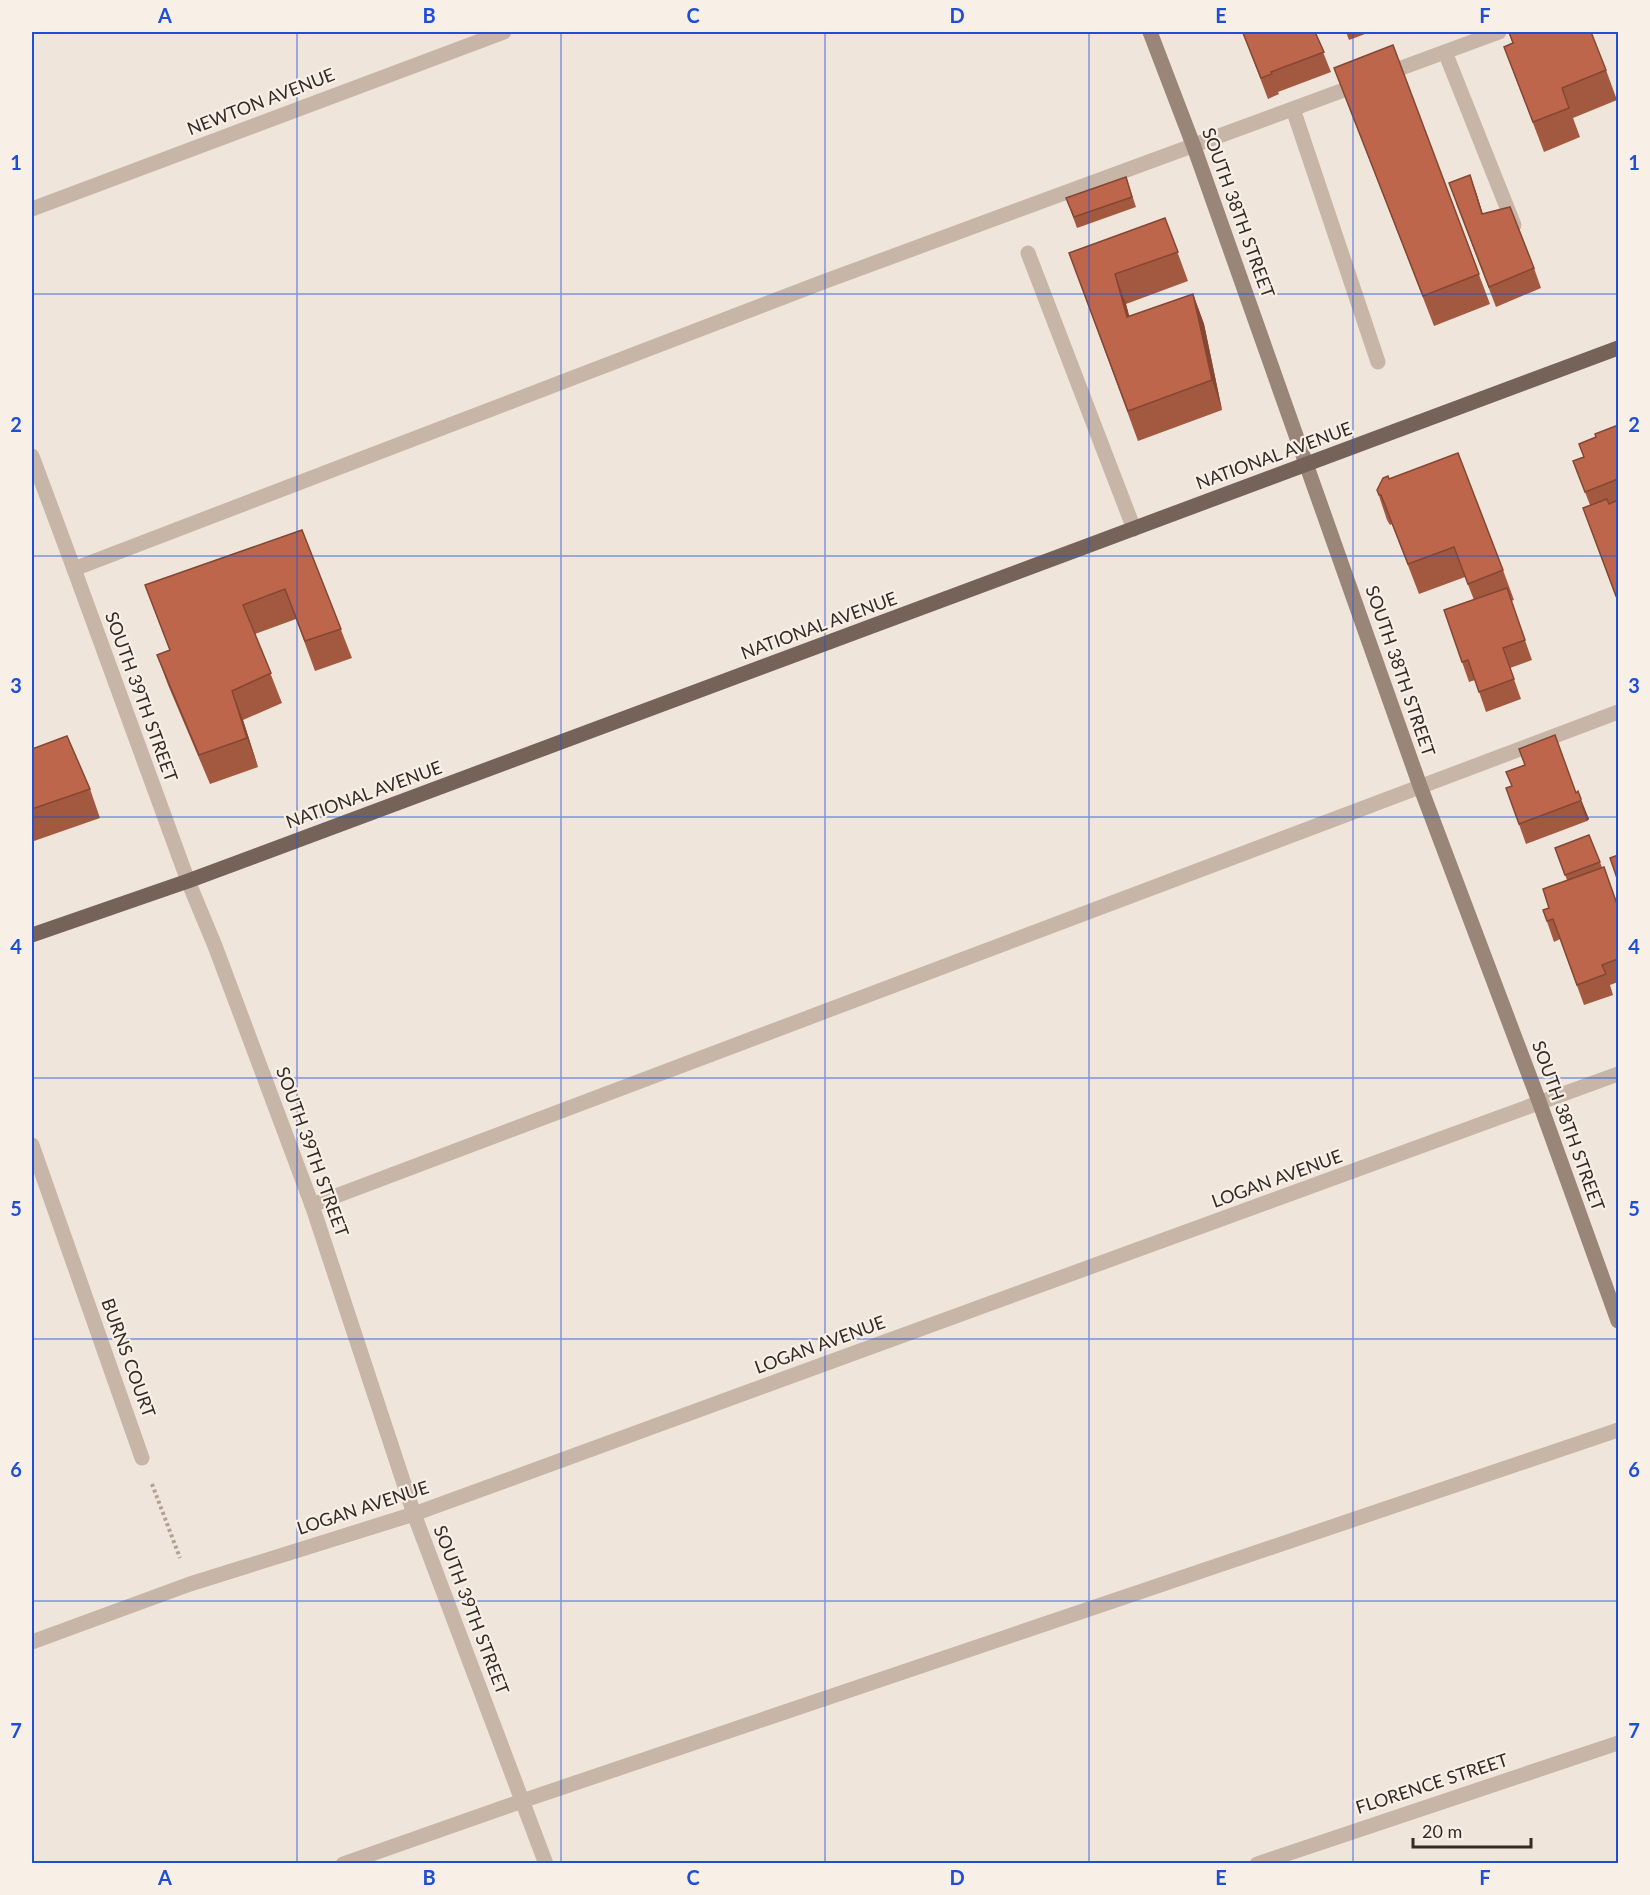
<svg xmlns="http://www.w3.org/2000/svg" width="1650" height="1895" viewBox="0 0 1650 1895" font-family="Lato,sans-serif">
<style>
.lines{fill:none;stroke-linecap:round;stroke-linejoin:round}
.path{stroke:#b2a092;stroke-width:4;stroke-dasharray:3 3;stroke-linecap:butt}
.lane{stroke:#c7b5a7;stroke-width:15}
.street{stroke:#c7b5a7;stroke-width:15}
.secondary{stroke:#9a8579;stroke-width:15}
.primary{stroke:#756259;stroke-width:15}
.wall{fill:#a35840}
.shaded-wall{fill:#844734}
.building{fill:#bd664b;stroke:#844734;stroke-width:1.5}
.grid{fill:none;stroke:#1d4ed8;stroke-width:1.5;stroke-opacity:0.55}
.labels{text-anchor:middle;stroke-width:4.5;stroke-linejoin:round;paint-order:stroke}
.street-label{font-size:18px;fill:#342b27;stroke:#f8f0e6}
.neatline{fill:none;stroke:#1d4ed8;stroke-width:2}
.grid-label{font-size:20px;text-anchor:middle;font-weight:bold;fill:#1d4ed8}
</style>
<rect width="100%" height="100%" fill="#f0e5db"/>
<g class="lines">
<polyline class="path" points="152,1484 180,1558"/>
<g class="lane">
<polyline points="1445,52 1514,225"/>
<polyline points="1385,74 1499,32"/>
<polyline points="1293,109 1378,362"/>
<polyline points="1028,253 1134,529"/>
<polyline points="74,569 823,282 1360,84"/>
<polyline points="312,1205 1618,712"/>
<polyline points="343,1864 522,1801 1618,1430"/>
</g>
<g class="street">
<polyline points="32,209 504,32"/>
<polyline points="32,456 74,569 188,881 215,946 312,1205 414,1514 546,1864"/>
<polyline points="32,1145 142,1458"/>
<polyline points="32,1642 190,1584 414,1514 1618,1074"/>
<polyline points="1257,1864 1618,1743"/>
</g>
<polyline class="secondary" points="1150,32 1194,147 1420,786 1540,1104 1618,1321"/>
<polyline class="primary" points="32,935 188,881 1618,348"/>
</g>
<g class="wall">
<polygon points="1315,32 1331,72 1278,92 1279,94 1268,99 1243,33"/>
<polygon points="1331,32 1340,32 1332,34"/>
<polygon points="1346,32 1364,32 1365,34 1349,40"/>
<polygon points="1508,32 1606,70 1617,100 1573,118 1580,137 1544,152 1504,47 1513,43"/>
<polygon points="1393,45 1490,304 1434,326 1334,68"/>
<polygon points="1470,175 1483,214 1534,268 1541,288 1496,307 1456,203"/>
<polygon points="1126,177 1136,207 1077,228 1066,198"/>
<polygon points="1165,218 1188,281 1126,304 1129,317 1193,294 1204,324 1222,410 1138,441 1069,253"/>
<polygon points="1618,425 1618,603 1583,508 1590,505 1573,461 1584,457 1596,437"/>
<polygon points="1389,479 1503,570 1514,600 1511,601 1532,660 1510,668 1521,699 1486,712 1475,680 1469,682 1444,610 1474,600 1465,577 1419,594 1392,524 1390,525 1387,520 1377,490"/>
<polygon points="302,530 352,658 315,671 296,619 255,634 282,703 243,720 258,767 210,784 168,685 157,655 170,651 145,585"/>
<polygon points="32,749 90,789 100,818 34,841 32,836"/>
<polygon points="1506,788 1576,793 1589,819 1587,821 1526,844"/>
<polygon points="1589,835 1618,907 1618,982 1610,985 1613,995 1584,1005 1560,939 1554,942 1543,910 1549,908 1567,880 1555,848"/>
</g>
<g class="shaded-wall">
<polygon points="1470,175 1477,195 1489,235 1482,214"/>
<polygon points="1115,274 1126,304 1138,347 1127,317"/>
<polygon points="1193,294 1204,324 1222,410 1212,380"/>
<polygon points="232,691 243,720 258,767 247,738"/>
<polygon points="1581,799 1589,819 1587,821 1580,801"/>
</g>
<g class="building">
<polygon points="1248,32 1315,32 1324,52 1271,72 1272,74 1261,78 1243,33"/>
<polygon points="1509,32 1591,32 1606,70 1562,88 1569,108 1533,122 1504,47 1513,43"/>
<polygon points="1393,45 1479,274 1423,296 1334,68"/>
<polygon points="1470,175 1482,214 1510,207 1534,268 1489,287 1449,183"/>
<polygon points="1126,177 1132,197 1074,217 1066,198"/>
<polygon points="1165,218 1178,252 1115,274 1127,317 1193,294 1212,380 1128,411 1069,253"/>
<polygon points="1618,425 1618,479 1585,492 1573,461 1584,457 1579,444 1596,437 1595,434"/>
<polygon points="1458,453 1503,570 1468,584 1454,547 1408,564 1381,495 1379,495 1377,490 1383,478 1388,476 1389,479"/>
<polygon points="1607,499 1609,504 1618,500 1618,595 1616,596 1583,508"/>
<polygon points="302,530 341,629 305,641 285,589 243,605 271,673 232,691 247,738 199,755 157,655 170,650 145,585"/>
<polygon points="1507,588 1525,640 1503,648 1514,679 1479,692 1468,660 1462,662 1444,610"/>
<polygon points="1555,735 1576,793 1578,791 1581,799 1580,801 1519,824 1506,788 1512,786 1506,772 1525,765 1519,749"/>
<polygon points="67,736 90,789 32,809 32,749"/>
<polygon points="1589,835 1600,862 1565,875 1555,848"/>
<polygon points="1618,855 1618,881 1610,858"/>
<polygon points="1604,867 1618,907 1618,959 1602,965 1606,974 1577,985 1553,919 1547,921 1543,910 1549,908 1543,889"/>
</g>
<path class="grid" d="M 297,32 L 297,1864M 561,32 L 561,1864M 825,32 L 825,1864M 1089,32 L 1089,1864M 1353,32 L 1353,1864M 32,294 L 1618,294M 32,556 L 1618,556M 32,817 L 1618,817M 32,1078 L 1618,1078M 32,1339 L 1618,1339M 32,1601 L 1618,1601"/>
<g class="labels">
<g class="street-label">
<text transform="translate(261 102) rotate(-21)" y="6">NEWTON AVENUE</text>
<text transform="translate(1238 213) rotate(70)" y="6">SOUTH 38TH STREET</text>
<text transform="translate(1274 456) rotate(-20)" y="6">NATIONAL AVENUE</text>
<text transform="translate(819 626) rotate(-20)" y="6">NATIONAL AVENUE</text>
<text transform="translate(1400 671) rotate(71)" y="6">SOUTH 38TH STREET</text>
<text transform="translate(141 697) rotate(70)" y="6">SOUTH 39TH STREET</text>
<text transform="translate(364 795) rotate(-20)" y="6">NATIONAL AVENUE</text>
<text transform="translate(1568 1126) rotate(70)" y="6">SOUTH 38TH STREET</text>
<text transform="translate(312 1152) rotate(70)" y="6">SOUTH 39TH STREET</text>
<text transform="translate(1277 1179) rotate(-20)" y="6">LOGAN AVENUE</text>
<text transform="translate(820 1345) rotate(-20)" y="6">LOGAN AVENUE</text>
<text transform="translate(128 1358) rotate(70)" y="6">BURNS COURT</text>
<text transform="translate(363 1508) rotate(-18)" y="6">LOGAN AVENUE</text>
<text transform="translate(471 1610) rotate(69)" y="6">SOUTH 39TH STREET</text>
<text transform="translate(1432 1784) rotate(-18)" y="6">FLORENCE STREET</text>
</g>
</g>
<rect width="1650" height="1895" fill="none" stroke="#f8f0e6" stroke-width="66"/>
<path d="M1413 1838v9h118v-9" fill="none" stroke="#342b27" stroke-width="3"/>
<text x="1422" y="1838" font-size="18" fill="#342b27" stroke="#f8f0e6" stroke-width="4.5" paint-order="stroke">20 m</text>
<rect x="33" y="33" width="1584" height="1829" class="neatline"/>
<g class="grid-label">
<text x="165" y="23">A</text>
<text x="429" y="23">B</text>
<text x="693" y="23">C</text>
<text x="957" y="23">D</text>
<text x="1221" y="23">E</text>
<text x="1485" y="23">F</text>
<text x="16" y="170">1</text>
<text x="1634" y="170">1</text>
<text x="16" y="432">2</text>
<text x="1634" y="432">2</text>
<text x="16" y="693">3</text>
<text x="1634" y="693">3</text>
<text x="16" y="954">4</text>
<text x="1634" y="954">4</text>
<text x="16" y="1216">5</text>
<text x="1634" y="1216">5</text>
<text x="16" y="1477">6</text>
<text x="1634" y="1477">6</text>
<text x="16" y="1738">7</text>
<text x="1634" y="1738">7</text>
<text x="165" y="1885">A</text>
<text x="429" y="1885">B</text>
<text x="693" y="1885">C</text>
<text x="957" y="1885">D</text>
<text x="1221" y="1885">E</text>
<text x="1485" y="1885">F</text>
</g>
</svg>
